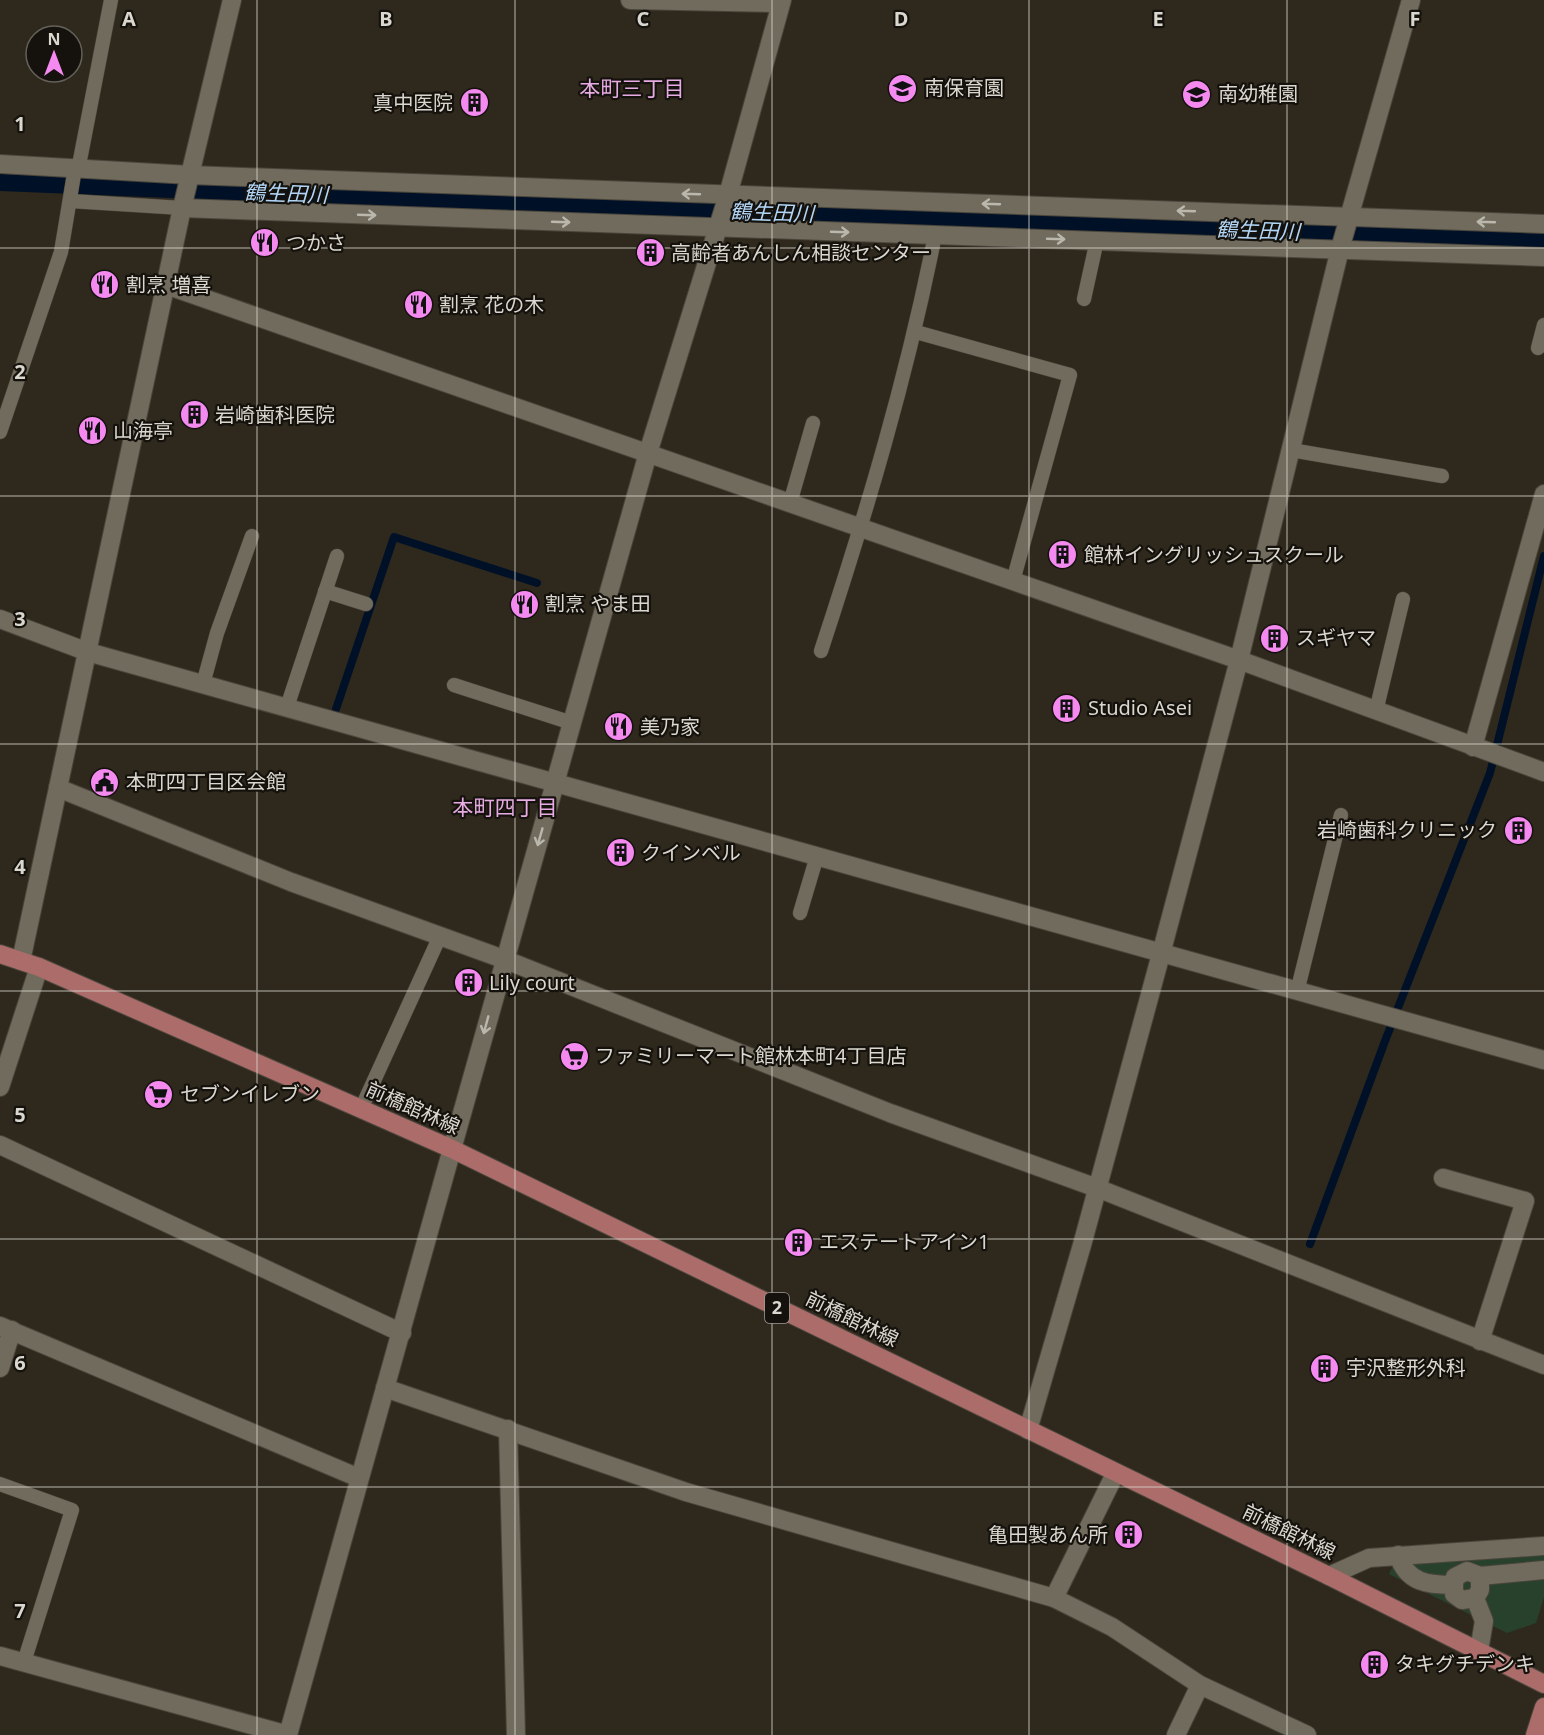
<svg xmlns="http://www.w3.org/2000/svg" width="1544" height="1735" viewBox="0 0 1544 1735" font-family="'Noto Sans','Noto Sans JP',sans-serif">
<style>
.green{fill:#28412d}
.water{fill:#001127}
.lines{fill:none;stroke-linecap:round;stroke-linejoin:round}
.stream{stroke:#001127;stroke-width:8}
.lane-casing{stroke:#4a453b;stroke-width:15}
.street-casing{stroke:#4a453b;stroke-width:20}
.secondary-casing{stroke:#4a453b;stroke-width:20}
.primary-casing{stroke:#4a453b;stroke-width:20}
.lane{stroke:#716b5d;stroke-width:14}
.street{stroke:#716b5d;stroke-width:18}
.secondary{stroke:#716b5d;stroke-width:18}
.primary{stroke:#ac6c6a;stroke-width:18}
.oneway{stroke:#bab7ad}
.grid{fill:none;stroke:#dad7cf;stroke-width:1.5;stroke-opacity:0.55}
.labels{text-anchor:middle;stroke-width:4.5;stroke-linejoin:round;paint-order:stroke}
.shield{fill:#15120d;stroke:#9f9c95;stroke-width:1.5}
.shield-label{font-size:18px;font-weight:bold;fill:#dad7cf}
.poi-label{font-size:20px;fill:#dad7cf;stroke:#15120d;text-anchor:start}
.street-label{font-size:20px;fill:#dad7cf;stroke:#15120d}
.neighbourhood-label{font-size:21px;fill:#e6abe2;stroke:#15120d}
.water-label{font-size:21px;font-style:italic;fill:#b1d5f7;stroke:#15120d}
.grid-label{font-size:20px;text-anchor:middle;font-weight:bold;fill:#dad7cf;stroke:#15120d;stroke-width:4.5;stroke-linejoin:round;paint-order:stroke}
</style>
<rect width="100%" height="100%" fill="#2f291d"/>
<polygon class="green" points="1544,1554 1544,1597 1536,1623 1507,1633 1389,1574 1395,1562"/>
<path class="water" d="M 0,174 L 1544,232 L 1544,250 C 1029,230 515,213 0,191 Z"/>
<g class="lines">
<g class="stream">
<polyline points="336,709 394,537 537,583"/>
<polyline points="1310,1244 1385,1041 1490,773 1544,556"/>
</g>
<defs>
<g id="lane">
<polyline points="70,201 182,208"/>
<polyline points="1084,299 1097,240"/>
<polyline points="916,332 1070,375 1013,581"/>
<polyline points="1538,348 1544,325"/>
<polyline points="0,432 61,252 74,174 80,160 111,0"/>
<polyline points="1291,450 1442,476"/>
<polyline points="790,503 813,423"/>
<polyline points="325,591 366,604"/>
<path d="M 821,651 C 866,514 907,377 935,235"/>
<polyline points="203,684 217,633 252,536"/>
<polyline points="454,685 572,723"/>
<polyline points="287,707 337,556"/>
<polyline points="1376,711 1403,599"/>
<polyline points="800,913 817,856"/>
<polyline points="1297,992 1341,815"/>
<polyline points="361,1109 440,936"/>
<polyline points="0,1484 72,1510 24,1662"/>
</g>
<g id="street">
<polyline points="630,0 780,3"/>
<polyline points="0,164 190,175 1544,224"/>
<polyline points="182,208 1544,257"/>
<polyline points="166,285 1239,660 1544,772"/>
<polyline points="0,619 88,652 1544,1060"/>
<polyline points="1473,747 1544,494"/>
<polyline points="58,788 291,882 506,960 890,1113 1097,1188 1544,1365"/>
<polyline points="21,961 182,208 232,0"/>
<polyline points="0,1087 39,967"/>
<polyline points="0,1145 402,1333"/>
<polyline points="452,1149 648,453 728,195 782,0"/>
<polyline points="1443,1178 1525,1201 1480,1341"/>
<polyline points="0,1326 359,1478"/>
<polyline points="0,1368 12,1330"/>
<polyline points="385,1388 686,1492 1054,1598 1112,1627 1200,1685 1307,1735"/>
<polyline points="508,1429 516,1735"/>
<polyline points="1028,1430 1082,1245 1161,954 1239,660 1340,249 1411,0"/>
<path d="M 1398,1555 C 1407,1583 1428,1585 1454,1585 L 1455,1577 L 1467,1571 L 1480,1576 L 1480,1590 L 1475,1598 L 1462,1600 L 1454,1594 L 1454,1585"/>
<polyline points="1329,1576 1369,1558 1544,1546"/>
<polyline points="1480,1576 1544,1570"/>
<polyline points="1054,1598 1115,1474"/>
<polyline points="1475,1598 1484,1621 1479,1651"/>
<polyline points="0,1656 288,1735"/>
<polyline points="1176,1735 1200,1685"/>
</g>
<polyline id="secondary" points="288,1735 452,1149"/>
<g id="primary">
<polyline points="0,954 39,967 452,1149 1329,1576 1544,1684"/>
<polyline points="1535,1735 1544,1707"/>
</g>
</defs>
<use href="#lane" class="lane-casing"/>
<use href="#street" class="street-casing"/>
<use href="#secondary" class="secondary-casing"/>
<use href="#primary" class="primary-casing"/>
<use href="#lane" class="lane"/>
<use href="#street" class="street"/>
<use href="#secondary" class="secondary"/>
<use href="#primary" class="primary"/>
</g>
<defs><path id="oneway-shaft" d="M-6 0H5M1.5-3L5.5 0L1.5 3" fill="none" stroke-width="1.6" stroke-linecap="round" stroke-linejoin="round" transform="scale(1.5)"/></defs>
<g class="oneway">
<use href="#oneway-shaft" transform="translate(691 194) rotate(-178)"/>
<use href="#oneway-shaft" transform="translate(991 204) rotate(-178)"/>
<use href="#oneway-shaft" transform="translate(1186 211) rotate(-178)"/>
<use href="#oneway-shaft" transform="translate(367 215) rotate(2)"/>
<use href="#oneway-shaft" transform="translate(561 222) rotate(2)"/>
<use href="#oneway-shaft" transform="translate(1486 222) rotate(-178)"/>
<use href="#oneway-shaft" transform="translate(840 232) rotate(2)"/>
<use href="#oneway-shaft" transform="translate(1056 239) rotate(2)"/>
<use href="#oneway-shaft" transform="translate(540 837) rotate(106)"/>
<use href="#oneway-shaft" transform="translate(486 1025) rotate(105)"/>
</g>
<path class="grid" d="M 257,0 L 257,1735M 515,0 L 515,1735M 772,0 L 772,1735M 1029,0 L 1029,1735M 1287,0 L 1287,1735M 0,248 L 1544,248M 0,496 L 1544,496M 0,744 L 1544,744M 0,991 L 1544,991M 0,1239 L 1544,1239M 0,1487 L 1544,1487"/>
<defs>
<symbol id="school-disc" viewBox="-11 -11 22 22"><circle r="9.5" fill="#f489f0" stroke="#15120d"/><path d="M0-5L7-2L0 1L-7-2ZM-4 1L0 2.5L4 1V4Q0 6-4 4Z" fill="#111"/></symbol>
<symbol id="building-disc" viewBox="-11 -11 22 22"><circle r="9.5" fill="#f489f0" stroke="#15120d"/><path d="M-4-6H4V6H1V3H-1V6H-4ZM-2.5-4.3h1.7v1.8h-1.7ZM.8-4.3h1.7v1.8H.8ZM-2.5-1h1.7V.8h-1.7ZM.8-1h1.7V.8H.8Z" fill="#111"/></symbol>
<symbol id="restaurant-disc" viewBox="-11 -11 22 22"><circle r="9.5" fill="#f489f0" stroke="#15120d"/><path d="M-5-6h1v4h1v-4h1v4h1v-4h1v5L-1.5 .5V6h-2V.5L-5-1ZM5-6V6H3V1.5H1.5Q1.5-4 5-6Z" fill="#111"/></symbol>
<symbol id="civic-disc" viewBox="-11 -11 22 22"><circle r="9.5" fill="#f489f0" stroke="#15120d"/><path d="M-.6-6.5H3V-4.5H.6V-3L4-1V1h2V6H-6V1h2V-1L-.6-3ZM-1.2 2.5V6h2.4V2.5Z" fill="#111"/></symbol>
<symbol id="supermarket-disc" viewBox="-11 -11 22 22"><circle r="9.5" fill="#f489f0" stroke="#15120d"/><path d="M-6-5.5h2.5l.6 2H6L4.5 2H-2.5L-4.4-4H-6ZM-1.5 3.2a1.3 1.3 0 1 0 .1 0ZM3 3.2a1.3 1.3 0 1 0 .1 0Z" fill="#111"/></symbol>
</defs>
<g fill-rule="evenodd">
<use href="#school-disc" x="886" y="72" width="33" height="33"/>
<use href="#school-disc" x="1180" y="78" width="33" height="33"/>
<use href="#building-disc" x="458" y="86" width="33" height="33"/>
<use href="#restaurant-disc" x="248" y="226" width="33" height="33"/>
<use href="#building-disc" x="634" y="236" width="33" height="33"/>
<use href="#restaurant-disc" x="88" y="268" width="33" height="33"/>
<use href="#restaurant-disc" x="402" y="288" width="33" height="33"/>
<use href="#building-disc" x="178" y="398" width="33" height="33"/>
<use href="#restaurant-disc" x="76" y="414" width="33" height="33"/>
<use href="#building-disc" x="1046" y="538" width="33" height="33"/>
<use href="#restaurant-disc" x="508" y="588" width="33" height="33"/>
<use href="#building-disc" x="1258" y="622" width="33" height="33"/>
<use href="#building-disc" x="1050" y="692" width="33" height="33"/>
<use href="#restaurant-disc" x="602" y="710" width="33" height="33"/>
<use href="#civic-disc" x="88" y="766" width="33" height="33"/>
<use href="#building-disc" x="1502" y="814" width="33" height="33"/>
<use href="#building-disc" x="604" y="836" width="33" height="33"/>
<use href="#building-disc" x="452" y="966" width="33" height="33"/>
<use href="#supermarket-disc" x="558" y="1040" width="33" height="33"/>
<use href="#supermarket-disc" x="142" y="1078" width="33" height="33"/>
<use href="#building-disc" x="782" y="1226" width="33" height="33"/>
<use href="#building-disc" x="1308" y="1352" width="33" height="33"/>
<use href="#building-disc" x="1112" y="1518" width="33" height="33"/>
<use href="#building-disc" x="1358" y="1648" width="33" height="33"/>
</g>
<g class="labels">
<rect class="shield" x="765" y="1293" width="24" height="30" rx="4.5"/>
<g class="shield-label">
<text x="777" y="1314">2</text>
</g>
<g class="poi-label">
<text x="924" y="95">南保育園</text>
<text x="1218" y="101">南幼稚園</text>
<text x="453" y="110" text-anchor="end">真中医院</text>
<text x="286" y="250">つかさ</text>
<text x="671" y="260">高齢者あんしん相談センター</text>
<text x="126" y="292">割烹 増喜</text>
<text x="439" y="312">割烹 花の木</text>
<text x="215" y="422">岩崎歯科医院</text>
<text x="113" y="438">山海亭</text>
<text x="1084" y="562">館林イングリッシュスクール</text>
<text x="545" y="611">割烹 やま田</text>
<text x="1296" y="645">スギヤマ</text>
<text x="1088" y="715">Studio Asei</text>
<text x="640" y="734">美乃家</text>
<text x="126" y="789">本町四丁目区会館</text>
<text x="1497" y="837" text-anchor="end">岩崎歯科クリニック</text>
<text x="641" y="860">クインベル</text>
<text x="489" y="990">Lily court</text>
<text x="595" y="1063">ファミリーマート館林本町4丁目店</text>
<text x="180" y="1101">セブンイレブン</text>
<text x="819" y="1249">エステートアイン1</text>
<text x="1346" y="1375">宇沢整形外科</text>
<text x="1108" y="1542" text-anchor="end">亀田製あん所</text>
<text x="1395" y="1671">タキグチデンキ</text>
</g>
<g class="street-label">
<text transform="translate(413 1108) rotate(24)" y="7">前橋館林線</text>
<text transform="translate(852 1319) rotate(26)" y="7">前橋館林線</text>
<text transform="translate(1289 1532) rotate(26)" y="7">前橋館林線</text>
</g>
<g class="neighbourhood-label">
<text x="632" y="96">本町三丁目</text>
<text x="505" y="815">本町四丁目</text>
</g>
<g class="water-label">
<text transform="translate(286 194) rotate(2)" y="7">鶴生田川</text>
<text transform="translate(772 213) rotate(2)" y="7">鶴生田川</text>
<text transform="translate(1258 231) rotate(2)" y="7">鶴生田川</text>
</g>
</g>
<g class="grid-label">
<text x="129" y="26">A</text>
<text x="386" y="26">B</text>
<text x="643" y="26">C</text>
<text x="901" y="26">D</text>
<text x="1158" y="26">E</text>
<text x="1415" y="26">F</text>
<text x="20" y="131">1</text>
<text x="20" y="379">2</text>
<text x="20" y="626">3</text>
<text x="20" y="874">4</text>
<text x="20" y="1122">5</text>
<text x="20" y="1370">6</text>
<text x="20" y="1618">7</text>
</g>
<g transform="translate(54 54)"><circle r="28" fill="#15120d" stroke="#64615b" stroke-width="1.5"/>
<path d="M0-4.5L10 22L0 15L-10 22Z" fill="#f489f0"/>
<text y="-9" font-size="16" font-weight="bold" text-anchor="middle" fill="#dad7cf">N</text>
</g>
</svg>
